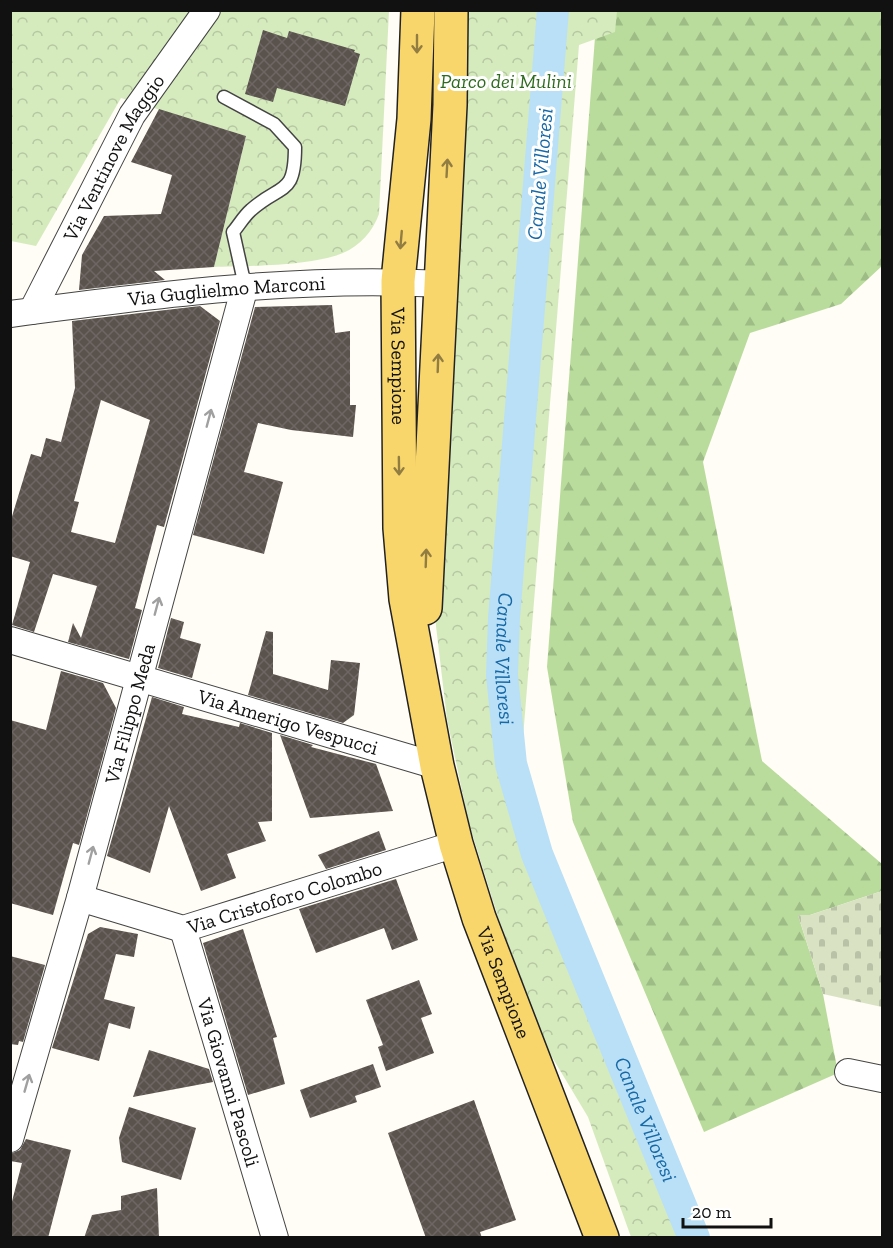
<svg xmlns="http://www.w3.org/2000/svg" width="893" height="1248" viewBox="0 0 893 1248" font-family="'Zilla Slab',serif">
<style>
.forest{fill:url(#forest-firs)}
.cemetery{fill:url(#cemetery-stones)}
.park{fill:url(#park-crowns)}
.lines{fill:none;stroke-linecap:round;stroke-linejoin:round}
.canal{stroke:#b9e0f7;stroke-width:32}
.building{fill:url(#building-cross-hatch);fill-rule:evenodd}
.lane-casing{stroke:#444;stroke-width:15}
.street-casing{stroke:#444;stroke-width:28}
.primary-casing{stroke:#222;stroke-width:36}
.lane{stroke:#fff;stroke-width:12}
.street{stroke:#fff;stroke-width:26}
.primary{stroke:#f9d66b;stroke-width:33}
.oneway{stroke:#917d42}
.oneway2{stroke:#a0a0a0}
.labels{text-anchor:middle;stroke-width:6;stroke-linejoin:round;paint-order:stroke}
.park-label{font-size:20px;font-style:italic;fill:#2f6b1f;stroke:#fff}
.street-label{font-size:20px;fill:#111;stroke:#fff}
.water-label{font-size:21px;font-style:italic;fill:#1768a6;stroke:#fff}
</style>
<defs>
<pattern id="forest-firs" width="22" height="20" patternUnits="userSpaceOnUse" patternTransform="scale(1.5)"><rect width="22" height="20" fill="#b9dc9c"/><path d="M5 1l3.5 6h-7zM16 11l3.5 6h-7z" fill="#9ebc85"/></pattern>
<pattern id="cemetery-stones" width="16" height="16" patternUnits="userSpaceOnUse" patternTransform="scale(1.5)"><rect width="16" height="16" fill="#d9e3c4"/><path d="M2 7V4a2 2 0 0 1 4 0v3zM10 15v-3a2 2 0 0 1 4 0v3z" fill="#b9c2a7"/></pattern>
<pattern id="park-crowns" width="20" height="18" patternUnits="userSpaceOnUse" patternTransform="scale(1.5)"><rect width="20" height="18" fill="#d5ebbd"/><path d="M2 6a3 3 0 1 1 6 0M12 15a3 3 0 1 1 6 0" fill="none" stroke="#b6c8a1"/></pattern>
<pattern id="building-cross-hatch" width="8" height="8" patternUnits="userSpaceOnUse" patternTransform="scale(1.5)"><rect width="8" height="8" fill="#5a524d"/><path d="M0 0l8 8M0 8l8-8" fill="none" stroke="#6d6662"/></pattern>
</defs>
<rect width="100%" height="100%" fill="#fffdf5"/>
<polygon class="forest" points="597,11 882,11 882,266 841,304 750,333 703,462 762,761 882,864 882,891 810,915 798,915 823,994 838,1073 704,1132 573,822 547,667"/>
<polygon class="cemetery" points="882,891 882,1007 823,994 798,915 810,915"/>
<g class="park">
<path d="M 10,11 L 389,11 L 379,214 C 373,231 360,246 343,253 C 312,266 248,266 214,267 L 246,136 L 121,98 L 36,246 L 11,241 Z"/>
<polygon points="438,11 617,11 615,32 579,45 517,812 584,988 684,1237 631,1237 588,1117 549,1052 498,917 469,824 447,719 436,626 432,568"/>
</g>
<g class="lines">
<path class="canal" id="s1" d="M 553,10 L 504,618 L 502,675 L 511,764 L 537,854 L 694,1238"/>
</g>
<g class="building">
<polygon points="263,30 287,38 289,31 355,50 354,52 360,54 345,106 277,88 273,102 245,94"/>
<polygon points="159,109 246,136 214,267 154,271 165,280 79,290 82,255 104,216 161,214 172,175 131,162"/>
<polygon points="332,305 335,333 350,331 350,405 356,405 353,437 291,430 258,423 244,472 283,482 264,554 193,535 255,307"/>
<path d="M 200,306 L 220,321 L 164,527 L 157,525 L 135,608 L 142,610 L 129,659 L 68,642 L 73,623 L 81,638 L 97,586 L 53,574 L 34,632 L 12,625 L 30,562 L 10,556 L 10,523 L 31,454 L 41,457 L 46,438 L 61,442 L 75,388 L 72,321 ZM 101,400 L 150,420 L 115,543 L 71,532 L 79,502 L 74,501 Z"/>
<polygon points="171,618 184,622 180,638 201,644 192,678 158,668"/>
<polygon points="266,631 273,632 273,674 328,690 331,660 360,663 354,715 343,723 248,695"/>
<polygon points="61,671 103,683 116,708 79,845 73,843 53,915 10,903 10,720 46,730"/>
<polygon points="152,697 184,707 182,714 239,727 240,723 272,733 272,821 258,822 266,841 227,854 236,878 201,891 169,806 150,873 107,856"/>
<polygon points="280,735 313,745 311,747 376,764 393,811 310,818"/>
<polygon points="379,831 386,850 326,869 318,855"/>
<polygon points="396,879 418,940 392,950 384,928 316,953 299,909"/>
<polygon points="100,927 138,934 134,957 116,954 104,999 135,1007 130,1029 109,1023 99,1061 52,1048 88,934"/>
<polygon points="243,929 277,1037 273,1038 285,1084 248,1095 203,943"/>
<polygon points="10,956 45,965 23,1042 19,1041 18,1045 10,1044"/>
<polygon points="419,980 432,1014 421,1018 434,1053 386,1071 378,1047 383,1045 366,1000"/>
<polygon points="149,1050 209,1069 213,1082 133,1097"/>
<polygon points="373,1064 381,1087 355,1096 357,1102 310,1118 300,1090"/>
<polygon points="474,1100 516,1220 480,1232 482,1238 426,1238 388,1133"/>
<polygon points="129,1107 196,1128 181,1180 122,1162 119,1138"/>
<polygon points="26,1139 71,1150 48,1238 10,1238 10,1209 22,1163 10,1161 10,1154 20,1150"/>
<polygon points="157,1188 159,1238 84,1238 92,1215 121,1210 121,1196"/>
</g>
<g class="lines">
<defs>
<path id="lane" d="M 224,97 L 274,124 L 295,147 C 295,197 281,183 251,210 C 244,216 239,225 233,232 L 245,286"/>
<g id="street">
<path id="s2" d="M 32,311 L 132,115 L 207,10"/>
<path id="s3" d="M 10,314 C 153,295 298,276 441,284"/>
<path id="s4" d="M 10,640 L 437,766"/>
<path id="s5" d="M 80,898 L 183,929 L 456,844"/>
<path id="s6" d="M 183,929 L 275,1238"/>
<polyline points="848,1072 882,1079"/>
<path id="s7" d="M 10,1139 L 80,898 L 245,286"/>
</g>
<g id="primary">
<path id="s8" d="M 418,10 L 414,119 L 398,281 L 400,528 L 406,599 L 437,766 L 456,844 L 479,918 L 602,1238"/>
<polyline points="425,608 450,105 451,10"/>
</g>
</defs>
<use href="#lane" class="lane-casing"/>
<use href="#street" class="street-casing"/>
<use href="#primary" class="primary-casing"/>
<use href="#lane" class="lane"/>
<use href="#street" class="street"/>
<use href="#primary" class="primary"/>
</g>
<defs><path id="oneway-shaft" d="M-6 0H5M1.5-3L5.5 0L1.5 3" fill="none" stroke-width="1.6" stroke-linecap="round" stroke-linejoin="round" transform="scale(1.5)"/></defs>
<g class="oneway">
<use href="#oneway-shaft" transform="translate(417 44) rotate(90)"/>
<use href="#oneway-shaft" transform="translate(447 168) rotate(-87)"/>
<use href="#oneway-shaft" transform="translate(401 240) rotate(95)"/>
<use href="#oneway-shaft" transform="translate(438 363) rotate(-88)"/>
<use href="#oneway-shaft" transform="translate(399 466) rotate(89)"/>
<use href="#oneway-shaft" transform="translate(426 558) rotate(-88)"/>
</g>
<g class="oneway2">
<use href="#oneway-shaft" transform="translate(209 418) rotate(-75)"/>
<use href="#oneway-shaft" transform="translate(157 606) rotate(-75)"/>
<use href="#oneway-shaft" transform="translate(91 855) rotate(-75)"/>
<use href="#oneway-shaft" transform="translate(27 1083) rotate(-74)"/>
</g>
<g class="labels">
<g class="park-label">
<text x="506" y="88">Parco dei Mulini</text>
</g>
<g class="street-label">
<text dy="7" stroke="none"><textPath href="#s2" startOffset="174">Via Ventinove Maggio</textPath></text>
<text dy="7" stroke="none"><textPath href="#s3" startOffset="218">Via Guglielmo Marconi</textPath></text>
<text dy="7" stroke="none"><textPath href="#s8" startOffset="357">Via Sempione</textPath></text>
<text dy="7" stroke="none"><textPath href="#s7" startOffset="442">Via Filippo Meda</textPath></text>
<text dy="7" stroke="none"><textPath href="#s4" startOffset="290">Via Amerigo Vespucci</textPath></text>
<text dy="7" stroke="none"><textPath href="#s5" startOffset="214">Via Cristoforo Colombo</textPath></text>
<text dy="7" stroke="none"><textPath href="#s8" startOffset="987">Via Sempione</textPath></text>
<text dy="7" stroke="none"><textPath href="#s6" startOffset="160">Via Giovanni Pascoli</textPath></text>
</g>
<g class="water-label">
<text transform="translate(540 174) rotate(-85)" y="7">Canale Villoresi</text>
<text dy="7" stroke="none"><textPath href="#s1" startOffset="651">Canale Villoresi</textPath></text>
<text dy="7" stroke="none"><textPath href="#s1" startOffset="1137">Canale Villoresi</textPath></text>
</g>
</g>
<rect width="893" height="1248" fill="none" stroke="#111111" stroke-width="24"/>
<path d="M683 1218v9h88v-9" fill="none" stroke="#111111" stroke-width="3"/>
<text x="692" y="1218" font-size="18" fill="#111111" stroke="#ffffff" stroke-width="4.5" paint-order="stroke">20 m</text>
</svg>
